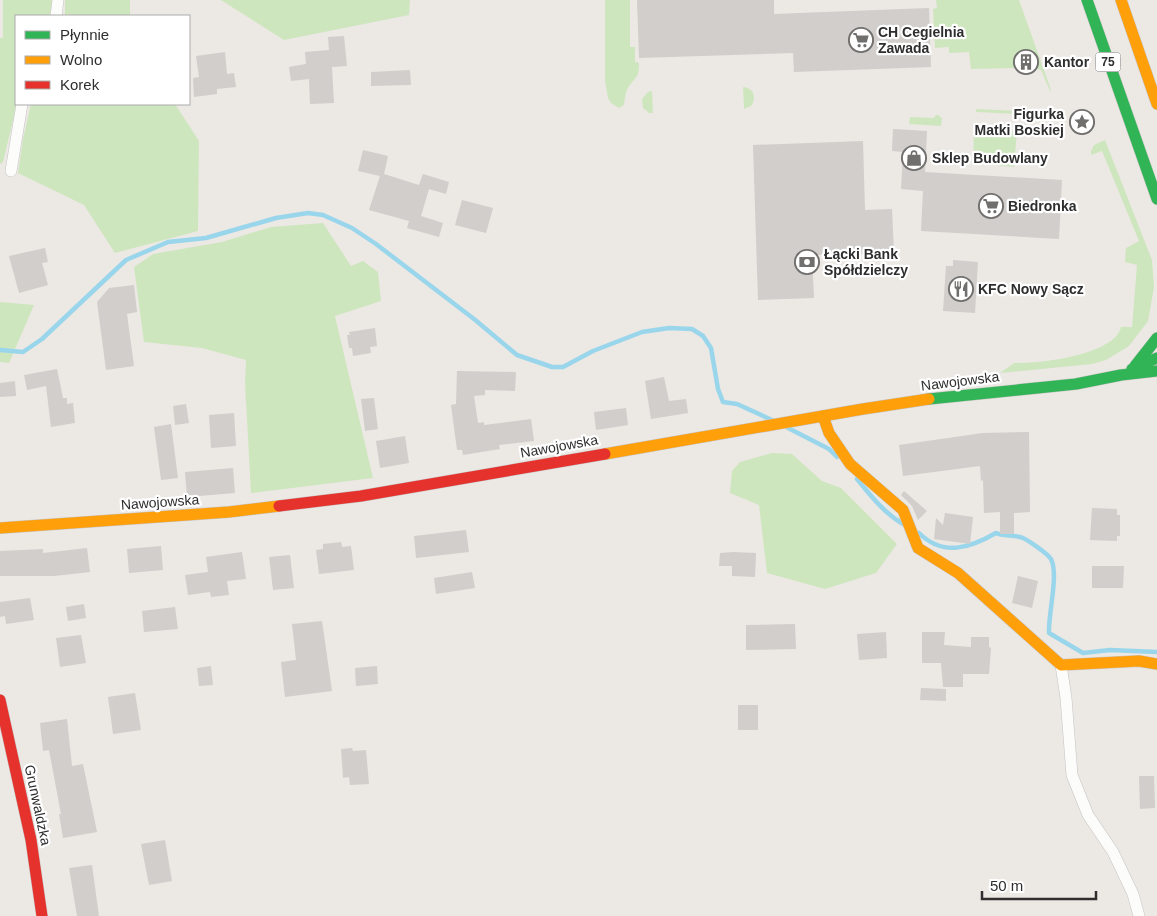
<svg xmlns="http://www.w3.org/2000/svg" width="1157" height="916" viewBox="0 0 1157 916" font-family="Helvetica,sans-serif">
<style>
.green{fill:#cee6be}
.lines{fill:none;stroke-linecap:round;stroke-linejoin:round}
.stream{stroke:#99d6ec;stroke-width:4.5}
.building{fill:#d1cecb}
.street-casing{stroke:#c5c4c5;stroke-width:12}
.fast-casing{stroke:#c5c4c5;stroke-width:12}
.slow-casing{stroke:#c5c4c5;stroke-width:12}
.jam-casing{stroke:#c5c4c5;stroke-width:12}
.street{stroke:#fcfcfb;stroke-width:11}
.fast{stroke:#30b455;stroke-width:11}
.slow{stroke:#ff9f0a;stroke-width:11}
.jam{stroke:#e5322d;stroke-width:11}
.labels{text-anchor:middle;stroke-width:4.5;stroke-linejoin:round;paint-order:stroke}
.shield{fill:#fff;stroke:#6d6d6d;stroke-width:1}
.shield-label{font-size:12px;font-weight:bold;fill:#2e2e2e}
.poi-label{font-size:14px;font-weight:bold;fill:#2e2e2e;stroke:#fff;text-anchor:start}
.street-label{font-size:14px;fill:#2e2e2e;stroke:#fff}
</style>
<rect width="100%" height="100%" fill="#ece8e4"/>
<g class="green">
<polygon points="3,0 52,0 50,16 16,16 17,104 3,162 0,164 0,38 3,38"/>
<rect x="65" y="0" width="65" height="16"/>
<polygon points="221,0 410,0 409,15 284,40"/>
<path d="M 605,0 L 630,0 L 630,47 L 635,47 L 635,62 L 639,63 C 639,80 635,76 628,88 C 625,93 625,99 624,105 L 619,108 L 611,103 L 608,98 L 605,81 Z"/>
<polygon points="936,0 1019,0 1050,87 1051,93 1041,70 1035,68 1034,53 1017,53 1017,68 971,69 969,52 949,53 949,47 935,48 933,9 937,8"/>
<path d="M 743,87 C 754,88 757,98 751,106 L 744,109 Z"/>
<polygon points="652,91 653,113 649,113 643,108 642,99 648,92"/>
<polygon points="31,104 175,104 199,141 198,231 115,253 84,205 18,173 23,139"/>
<polygon points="1046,108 1043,112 1036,115 976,112 976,109 1037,112"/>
<polygon points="936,115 938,115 942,118 941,126 909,124 910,117 934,118"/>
<polygon points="974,128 1017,131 1014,167 973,163"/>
<path d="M 1105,140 L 1152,260 L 1154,287 L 1148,321 L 1129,346 L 1106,360 L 1092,364 L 1000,373 L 1014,363 C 1038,364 1115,355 1121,327 L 1132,327 L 1137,265 L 1125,262 L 1126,248 L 1139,241 L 1102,151 L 1091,155 L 1091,151 L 1094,145 Z"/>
<polygon points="323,223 351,266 363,261 378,272 381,301 335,316 373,478 251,493 245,383 246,360 202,348 144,342 134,267 153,254 222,242 271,227"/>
<polygon points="0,302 34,305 9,363 0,362"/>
<polygon points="772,453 792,454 822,481 841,488 897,544 876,573 825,589 767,573 759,505 730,493 732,471 740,462"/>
</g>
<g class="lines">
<g class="stream">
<polyline points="0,350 23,352 42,339 126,260 168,242 206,238 276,218 308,213 323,215 352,228 376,244 474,319 517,355 552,367 563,367 593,351 642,332 669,328 692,329 703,336 711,348 718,389 723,402 737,404 772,420"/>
<polyline points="788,428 829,449 837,457"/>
<path d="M 857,479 C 871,496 884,513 903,524"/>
<path d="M 919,533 C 943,557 970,548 996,533 C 1004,537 1014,534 1023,538 C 1029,541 1047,553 1051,559 C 1059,575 1048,614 1049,633 L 1083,653 L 1110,650 L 1157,652"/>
</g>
</g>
<g class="building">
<polygon points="637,0 774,0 774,14 929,8 931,67 794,72 793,53 639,58"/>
<polygon points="344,36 347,66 332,67 334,103 310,104 309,79 291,81 289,67 306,64 305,52 329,50 328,37"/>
<polygon points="225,52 227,74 234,73 236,87 217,89 217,94 194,97 193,78 199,77 196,56"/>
<rect x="1018" y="56" width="15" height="12"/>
<polygon points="410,70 411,85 371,86 371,72"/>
<polygon points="893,129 927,131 925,172 1062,180 1059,239 921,231 923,191 901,189 903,152 892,151"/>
<polygon points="863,141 865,210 892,209 894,253 812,255 814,298 758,300 753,145"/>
<polygon points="363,150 388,156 384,174 419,185 423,174 449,182 446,194 429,189 421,216 443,223 439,237 407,228 409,221 369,210 380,176 358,171"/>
<polygon points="462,200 493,208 486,233 455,225"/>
<polygon points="45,248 48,262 42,263 48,285 19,293 9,256"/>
<polygon points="953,260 978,262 975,313 943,311 946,266 953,266"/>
<polygon points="134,285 137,312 127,314 134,366 106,370 97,302 109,288"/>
<polygon points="375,328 377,346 370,347 371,353 353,356 352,348 349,348 347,335 350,335 349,332"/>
<polygon points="57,369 63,398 67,398 67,404 73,403 75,423 51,427 46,386 27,390 24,375"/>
<polygon points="457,371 516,372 515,391 485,390 485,395 474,396 478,423 484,422 484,425 531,419 534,441 499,445 500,449 463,455 462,450 457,450 451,405 456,404"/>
<polygon points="664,377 669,401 686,399 688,413 651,419 645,381"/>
<polygon points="15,381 16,396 0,397 0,383"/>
<polygon points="374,398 378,429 365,431 361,399"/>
<polygon points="186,404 189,423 175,425 173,406"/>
<polygon points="626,408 628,425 596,430 594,412"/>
<polygon points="234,413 236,446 211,448 209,415"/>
<polygon points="171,424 178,478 161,480 154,427"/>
<polygon points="1029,432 1030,512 1014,513 1014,534 1000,534 1000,512 984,513 983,480 981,481 980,466 903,476 899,445 983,433"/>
<polygon points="405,436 409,463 380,468 376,441"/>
<polygon points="233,468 235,493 187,497 185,472"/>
<polygon points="904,491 927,511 918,520 912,506 901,495"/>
<polygon points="1092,508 1117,509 1117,515 1120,515 1120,536 1117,536 1117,541 1090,540"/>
<polygon points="945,513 973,517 970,544 934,539 936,518 943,525"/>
<polygon points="466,530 469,552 416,558 414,536"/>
<polygon points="341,542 342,547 351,546 354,570 319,574 316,550 323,549 323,544"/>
<polygon points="161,546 163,570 129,573 127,549"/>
<polygon points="87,548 90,572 54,576 0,576 0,551 43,549 43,553"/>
<polygon points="242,552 246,579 227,581 229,595 211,597 210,592 188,595 185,575 208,572 206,557"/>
<polygon points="733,552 756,553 755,577 732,576 732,566 719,566 720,553"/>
<polygon points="290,555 294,588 273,590 269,557"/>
<polygon points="1092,566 1124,566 1123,588 1092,588"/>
<polygon points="472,572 475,588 436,594 434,578"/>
<polygon points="1018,576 1038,581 1032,608 1012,603"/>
<polygon points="30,598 34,620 6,624 5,616 0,617 0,602"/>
<polygon points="84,604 86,618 68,621 66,607"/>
<polygon points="175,607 178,629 144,632 142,611"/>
<polygon points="322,621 332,691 285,697 281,662 296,660 292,624"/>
<polygon points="795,624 796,649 746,650 746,625"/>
<polygon points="886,632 887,658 859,660 857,634"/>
<polygon points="922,632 945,632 944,645 971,647 971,637 989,637 989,647 991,648 989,674 963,674 963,687 943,687 941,663 922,663"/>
<polygon points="81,635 86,663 60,667 56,638"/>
<polygon points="211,666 213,685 199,686 197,668"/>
<polygon points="377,666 378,684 356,686 355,668"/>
<polygon points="921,688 946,689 946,701 920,700"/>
<polygon points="135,693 141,730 113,734 108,697"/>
<rect x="738" y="705" width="20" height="25"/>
<polygon points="67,719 72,766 83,764 97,832 63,838 59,814 61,814 49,750 43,751 40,723"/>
<polygon points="352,748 353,751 366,750 369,784 350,785 349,777 343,778 341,749"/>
<polygon points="1139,776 1154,776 1155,808 1140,809"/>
<polygon points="165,840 172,881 149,885 141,844"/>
<polygon points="92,865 99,916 77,916 69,868"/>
</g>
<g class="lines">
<defs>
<g id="street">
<polyline points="56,16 58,0"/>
<polyline points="11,171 22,104"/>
<polyline points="1061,665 1066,698 1072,775 1088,815 1113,852 1133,894 1139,916"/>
</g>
<g id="fast">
<polyline points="1087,0 1157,199"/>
<polyline points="1135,366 1157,338"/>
<polyline points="1132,369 1157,358"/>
<polyline points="929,399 1076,384 1121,375 1157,371"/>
</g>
<g id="slow">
<polyline points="1121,0 1157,104"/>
<polyline points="823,416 829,433 850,464 903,510 918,548 958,573 1061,665 1139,661 1157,664"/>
<polyline points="605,454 863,409 929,399"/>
<polyline points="0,528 229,512 279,506"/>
</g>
<g id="jam">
<polyline points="279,506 361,496 605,454"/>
<polyline points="0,700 31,840 42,916"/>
</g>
</defs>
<use href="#street" class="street-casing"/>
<use href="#fast" class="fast-casing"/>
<use href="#slow" class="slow-casing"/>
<use href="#jam" class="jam-casing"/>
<use href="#street" class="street"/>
<use href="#fast" class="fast"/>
<use href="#slow" class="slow"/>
<use href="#jam" class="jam"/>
</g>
<defs>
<symbol id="supermarket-ring" viewBox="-11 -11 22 22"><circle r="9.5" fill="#fff" stroke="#706f6e" stroke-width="1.5"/><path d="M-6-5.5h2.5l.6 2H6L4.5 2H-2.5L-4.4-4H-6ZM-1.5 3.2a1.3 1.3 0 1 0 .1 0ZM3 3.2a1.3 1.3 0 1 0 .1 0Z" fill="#706f6e"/></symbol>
<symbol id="building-ring" viewBox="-11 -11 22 22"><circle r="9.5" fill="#fff" stroke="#706f6e" stroke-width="1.5"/><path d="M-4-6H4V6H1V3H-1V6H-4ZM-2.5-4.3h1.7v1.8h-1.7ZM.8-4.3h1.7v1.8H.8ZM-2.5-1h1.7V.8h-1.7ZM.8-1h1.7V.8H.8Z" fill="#706f6e"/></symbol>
<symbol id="sight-ring" viewBox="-11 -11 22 22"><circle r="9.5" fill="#fff" stroke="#706f6e" stroke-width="1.5"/><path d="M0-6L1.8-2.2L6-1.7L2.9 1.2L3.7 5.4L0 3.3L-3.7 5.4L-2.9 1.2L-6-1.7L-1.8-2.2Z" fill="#706f6e"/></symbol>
<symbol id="shop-ring" viewBox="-11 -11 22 22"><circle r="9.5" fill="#fff" stroke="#706f6e" stroke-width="1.5"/><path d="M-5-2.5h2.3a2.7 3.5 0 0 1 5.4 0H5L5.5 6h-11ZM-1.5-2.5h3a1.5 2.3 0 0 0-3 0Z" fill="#706f6e"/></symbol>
<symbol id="bank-ring" viewBox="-11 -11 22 22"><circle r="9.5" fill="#fff" stroke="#706f6e" stroke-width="1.5"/><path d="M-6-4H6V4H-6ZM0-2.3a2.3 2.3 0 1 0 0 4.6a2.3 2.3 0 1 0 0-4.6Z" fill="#706f6e"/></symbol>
<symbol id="restaurant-ring" viewBox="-11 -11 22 22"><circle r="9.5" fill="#fff" stroke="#706f6e" stroke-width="1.5"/><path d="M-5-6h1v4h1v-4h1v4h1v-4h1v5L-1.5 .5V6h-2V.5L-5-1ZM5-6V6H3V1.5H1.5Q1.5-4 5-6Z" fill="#706f6e"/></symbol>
</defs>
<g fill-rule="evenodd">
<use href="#supermarket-ring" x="847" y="26" width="28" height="28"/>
<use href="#building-ring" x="1012" y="48" width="28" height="28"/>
<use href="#sight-ring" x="1068" y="108" width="28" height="28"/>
<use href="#shop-ring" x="900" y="144" width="28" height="28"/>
<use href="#supermarket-ring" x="977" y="192" width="28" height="28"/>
<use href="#bank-ring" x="793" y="248" width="28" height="28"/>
<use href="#restaurant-ring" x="947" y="275" width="28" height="28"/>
</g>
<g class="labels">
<rect class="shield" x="1095.5" y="52.5" width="25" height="19" rx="4"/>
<g class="shield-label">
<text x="1108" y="66">75</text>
</g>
<g class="poi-label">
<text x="878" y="37">CH Cegielnia<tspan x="878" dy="16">Zawada</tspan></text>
<text x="1044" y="67">Kantor</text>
<text x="1064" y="119" text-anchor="end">Figurka<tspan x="1064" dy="16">Matki Boskiej</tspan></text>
<text x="932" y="163">Sklep Budowlany</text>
<text x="1008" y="211">Biedronka</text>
<text x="824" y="259">Łącki Bank<tspan x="824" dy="16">Spółdzielczy</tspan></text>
<text x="978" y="294">KFC Nowy Sącz</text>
</g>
<g class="street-label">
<text transform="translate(960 381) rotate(-7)" y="5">Nawojowska</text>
<text transform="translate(559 446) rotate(-10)" y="5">Nawojowska</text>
<text transform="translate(160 502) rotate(-4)" y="5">Nawojowska</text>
<text transform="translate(38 805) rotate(78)" y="5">Grunwaldzka</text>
</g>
</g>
<rect x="15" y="15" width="175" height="90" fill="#ffffff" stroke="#ababab"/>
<rect x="25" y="31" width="25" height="8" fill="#30b455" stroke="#ababab"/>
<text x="60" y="40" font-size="15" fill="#2e2e2e">Płynnie</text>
<rect x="25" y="56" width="25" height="8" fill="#ff9f0a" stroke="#ababab"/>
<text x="60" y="65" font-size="15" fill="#2e2e2e">Wolno</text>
<rect x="25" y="81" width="25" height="8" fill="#e5322d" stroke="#ababab"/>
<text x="60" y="90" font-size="15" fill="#2e2e2e">Korek</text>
<path d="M982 891v8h114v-8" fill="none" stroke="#2e2e2e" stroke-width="2.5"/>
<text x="990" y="891" font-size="15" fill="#2e2e2e" stroke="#ffffff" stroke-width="4" paint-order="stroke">50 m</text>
</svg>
